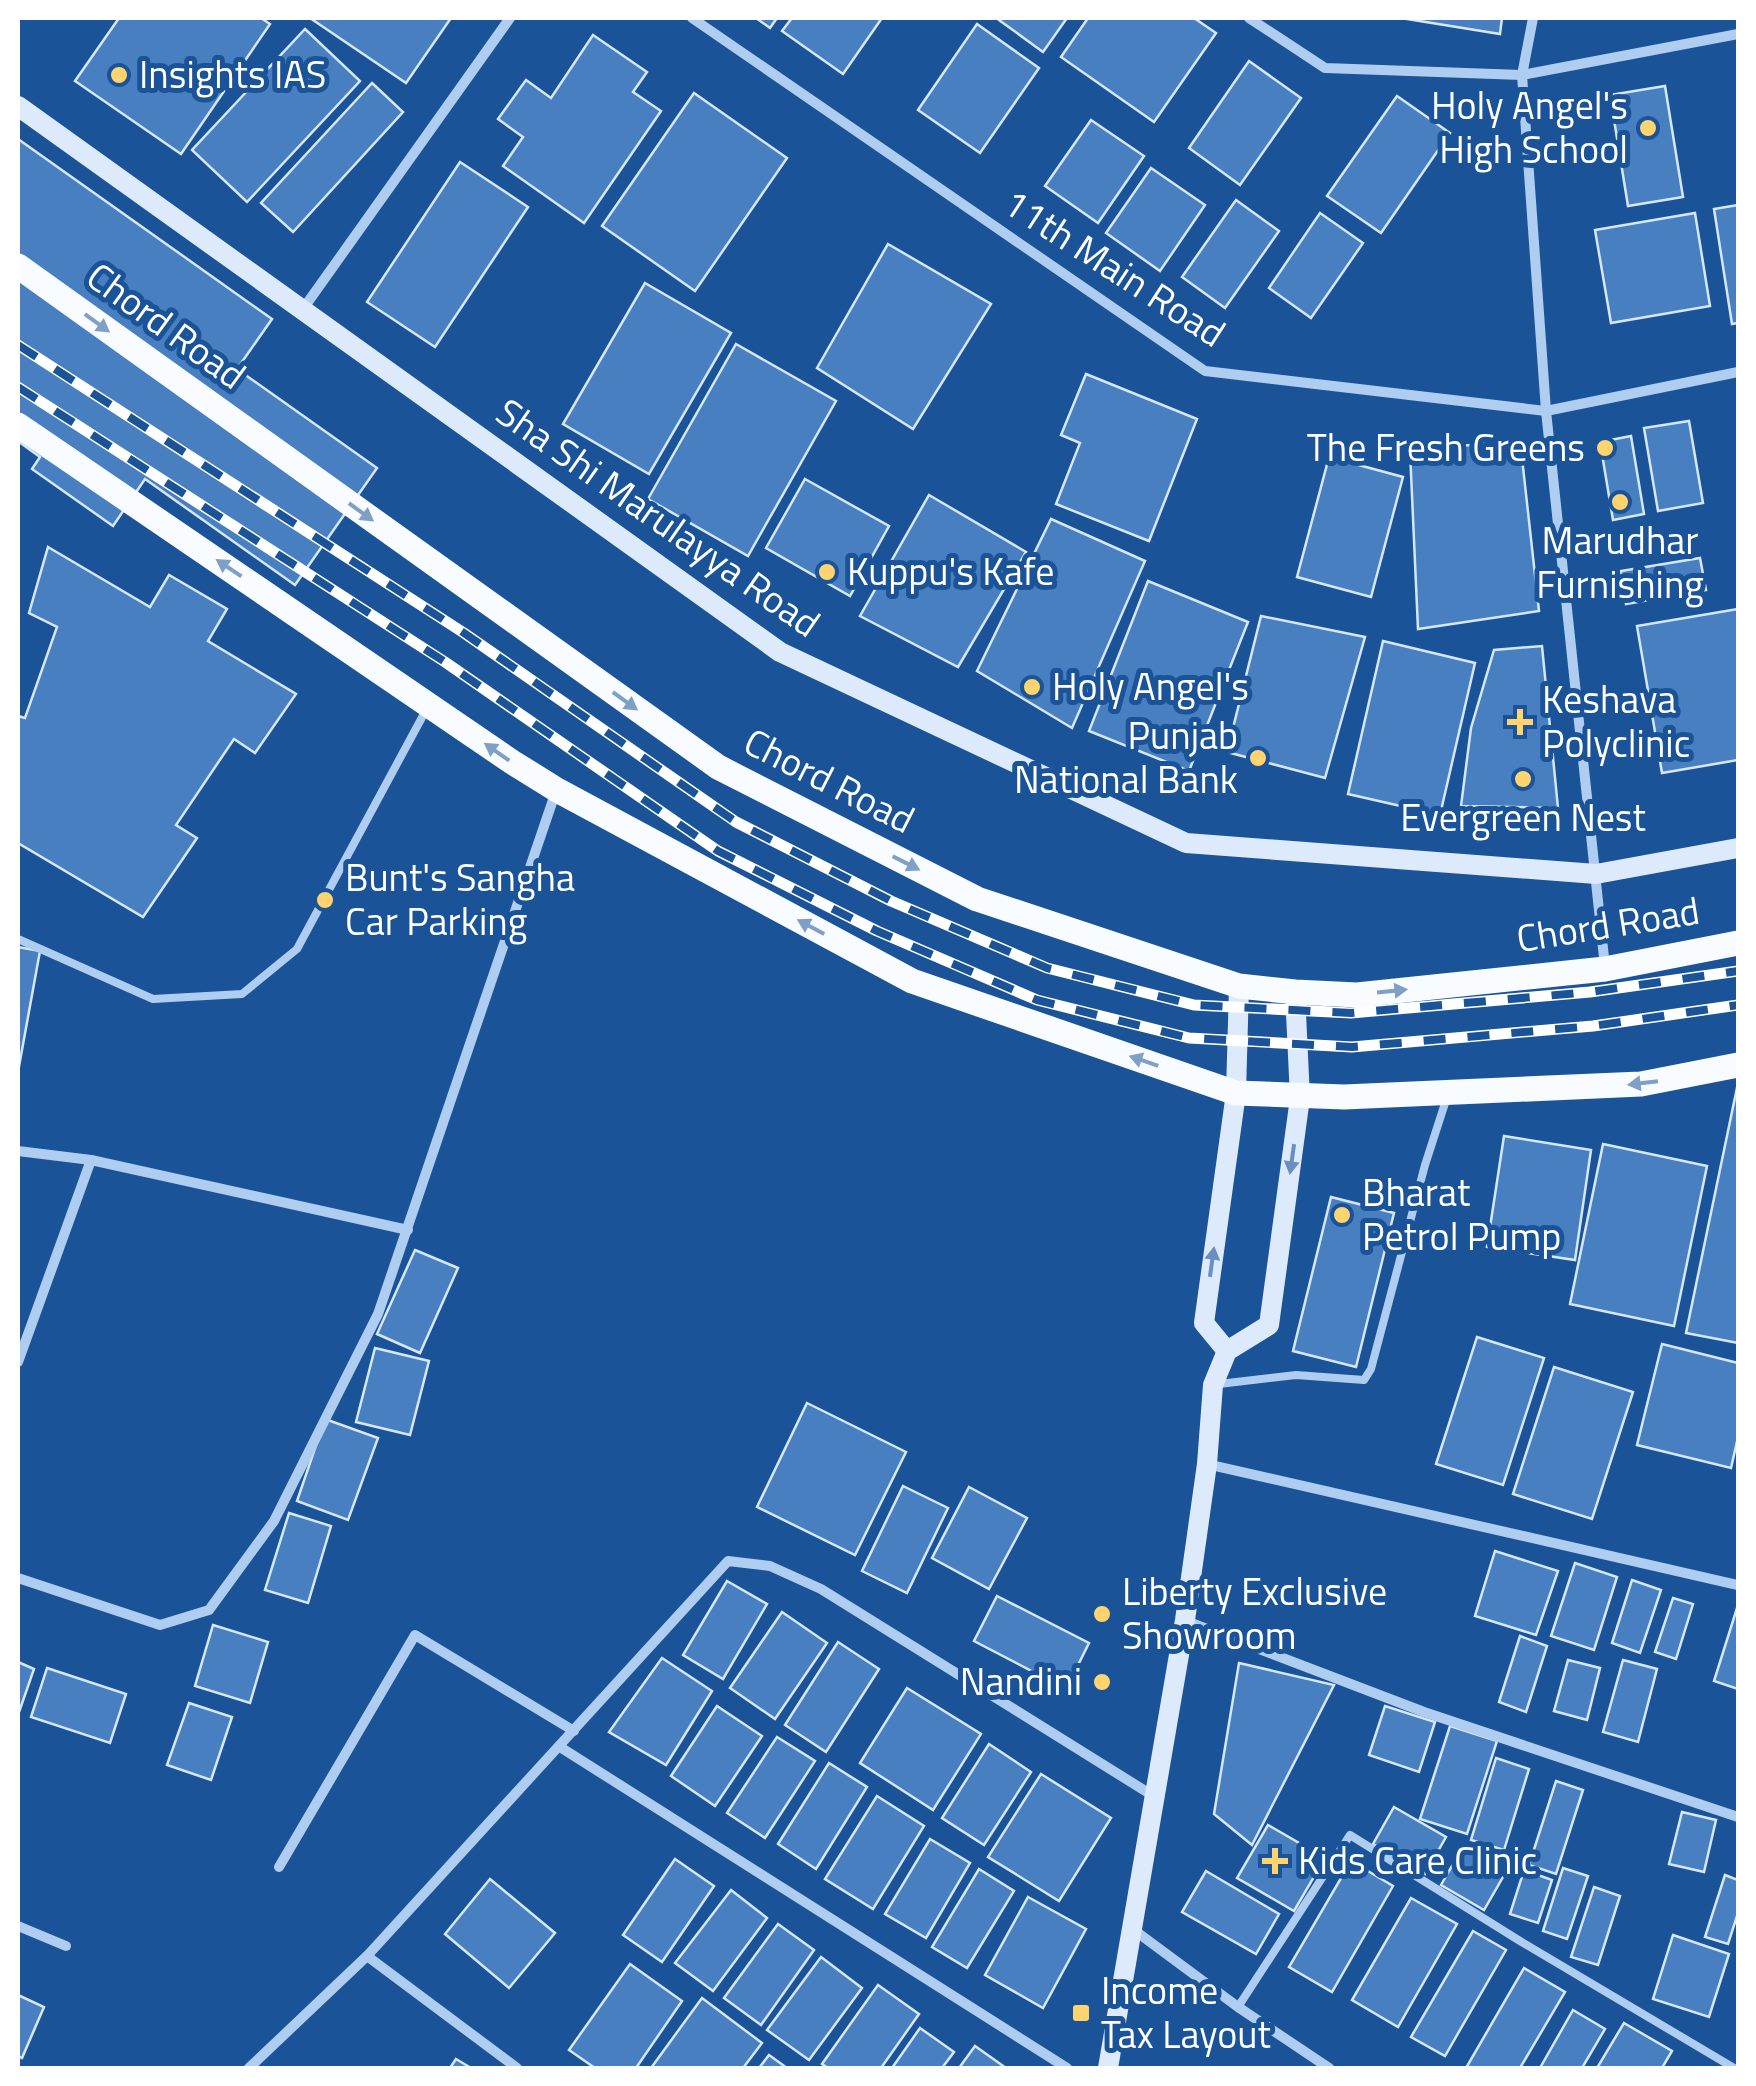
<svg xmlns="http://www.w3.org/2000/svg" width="1756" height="2086" viewBox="0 0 1756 2086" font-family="'Titillium Web',sans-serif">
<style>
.building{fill:#477fc0;stroke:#d6e7fb;stroke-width:2.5}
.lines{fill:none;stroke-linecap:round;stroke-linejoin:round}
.lane{stroke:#afcdf0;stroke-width:8}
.street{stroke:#afcdf0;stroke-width:10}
.secondary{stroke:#ddeafb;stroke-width:20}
.primary{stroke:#f8fbff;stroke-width:25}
.rail-casing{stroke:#fff;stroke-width:11}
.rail{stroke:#1a5398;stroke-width:8;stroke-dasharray:22;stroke-linecap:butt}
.oneway{fill:#7e9fc6}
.oneway2{fill:#688fc0}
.poi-dot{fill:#ffd46e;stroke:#1a5398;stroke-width:4}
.labels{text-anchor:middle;stroke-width:10;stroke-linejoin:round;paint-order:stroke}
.poi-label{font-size:38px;fill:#fff;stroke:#1a5398;text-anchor:start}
.street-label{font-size:38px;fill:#fff;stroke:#1a5398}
</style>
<rect width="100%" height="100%" fill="#1a5398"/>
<g class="building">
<polygon points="119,18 261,18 270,24 181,154 75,81"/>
<polygon points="310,18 451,18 406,83"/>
<polygon points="756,18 777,18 770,28"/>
<polygon points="792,18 882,18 843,74 782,31"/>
<polygon points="1000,18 1067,18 1043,52 999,20"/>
<polygon points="1088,18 1194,18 1216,33 1154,122 1061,57"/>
<polygon points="1401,18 1502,18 1500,34"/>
<polygon points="977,24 1039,68 980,153 918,110"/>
<polygon points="305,29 360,81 247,202 192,150"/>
<polygon points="593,35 647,72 633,92 661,111 584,223 503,166 523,137 498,119 526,80 551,98"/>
<polygon points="1249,61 1301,98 1240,185 1189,148"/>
<polygon points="372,83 403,112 293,232 261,203"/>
<polygon points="1665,86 1683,197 1628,206 1610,95"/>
<polygon points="694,93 787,158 695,291 602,226"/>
<polygon points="1397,96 1450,133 1381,233 1327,196"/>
<polygon points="1091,120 1144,156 1098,223 1045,186"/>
<polygon points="18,139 272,319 237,369 377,468 295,585 145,479 113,526 32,469 40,457 18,441"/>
<polygon points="460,162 528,207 435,347 367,302"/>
<polygon points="1151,168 1205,205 1160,271 1106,233"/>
<polygon points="1236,200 1279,231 1225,308 1182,277"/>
<polygon points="1738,205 1738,323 1732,324 1714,209"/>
<polygon points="1320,213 1363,243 1311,318 1269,288"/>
<polygon points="1695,213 1710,306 1611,323 1595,230"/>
<polygon points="888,244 991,304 913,429 817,368"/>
<polygon points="645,283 731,333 649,474 563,424"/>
<polygon points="736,344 836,401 748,556 648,499"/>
<polygon points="1086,374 1197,419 1149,541 1056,504 1080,443 1061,435"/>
<polygon points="1689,421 1703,503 1658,511 1644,428"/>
<polygon points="1631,436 1644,514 1613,520 1600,442"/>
<polygon points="1520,440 1539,611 1418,629 1410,451"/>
<polygon points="1329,457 1403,477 1371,597 1297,577"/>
<polygon points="805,479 889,526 850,596 766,548"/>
<polygon points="929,495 1026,552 958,667 860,616"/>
<polygon points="1051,519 1145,561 1072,728 977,671"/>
<polygon points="48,547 150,607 169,575 227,609 208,641 296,694 255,753 234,739 176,825 197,838 143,917 18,843 18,716 25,718 57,627 29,613"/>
<polygon points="1700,558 1706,590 1626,604 1621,571"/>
<polygon points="1148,581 1248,622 1189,771 1089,731"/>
<polygon points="1738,609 1738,760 1662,773 1637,626"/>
<polygon points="1261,616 1365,637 1325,778 1227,752"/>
<polygon points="1383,641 1475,663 1440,815 1348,794"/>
<polygon points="1542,646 1558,808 1461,806 1471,728 1494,650"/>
<polygon points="18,947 40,951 18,1072"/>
<polygon points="1738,1083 1738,1343 1686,1333"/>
<polygon points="1504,1136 1591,1150 1575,1260 1487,1247"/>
<polygon points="1603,1144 1707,1166 1674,1326 1570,1304"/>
<polygon points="1331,1197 1394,1213 1356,1367 1293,1351"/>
<polygon points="415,1250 458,1268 420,1353 377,1334"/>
<polygon points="1477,1337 1544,1358 1503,1485 1436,1464"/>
<polygon points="1662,1344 1738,1363 1738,1437 1731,1468 1637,1445"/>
<polygon points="375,1348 429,1361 410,1435 356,1422"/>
<polygon points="1554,1367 1633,1392 1592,1519 1513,1494"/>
<polygon points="807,1403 906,1452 855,1555 757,1507"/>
<polygon points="325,1419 378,1438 348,1520 297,1501"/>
<polygon points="903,1486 948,1508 907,1593 862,1571"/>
<polygon points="969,1487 1027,1518 989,1589 932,1558"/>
<polygon points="289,1513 331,1526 308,1603 265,1590"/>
<polygon points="1495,1551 1558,1571 1536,1635 1475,1616"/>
<polygon points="1575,1563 1617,1577 1594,1650 1551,1636"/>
<polygon points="1632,1580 1661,1590 1640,1653 1612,1643"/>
<polygon points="727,1581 767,1604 723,1679 683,1655"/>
<polygon points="997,1596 1089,1643 1066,1689 974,1641"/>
<polygon points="1673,1598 1693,1604 1676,1659 1655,1652"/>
<polygon points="1738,1605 1738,1689 1714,1681"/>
<polygon points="782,1612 827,1643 775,1719 730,1688"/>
<polygon points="213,1625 268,1642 250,1703 195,1686"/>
<polygon points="1520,1636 1547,1646 1526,1712 1499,1702"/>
<polygon points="838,1642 879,1669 826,1752 785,1725"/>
<polygon points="662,1658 712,1691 666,1765 609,1732"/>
<polygon points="1568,1660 1600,1668 1587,1720 1554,1711"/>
<polygon points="1623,1660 1657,1669 1638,1742 1603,1732"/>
<polygon points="18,1662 34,1669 18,1715"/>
<polygon points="1239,1663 1334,1685 1252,1845 1214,1814"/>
<polygon points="47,1668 126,1694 110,1743 31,1717"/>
<polygon points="907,1688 981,1734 933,1810 860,1763"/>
<polygon points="189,1703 232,1717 211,1780 167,1765"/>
<polygon points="717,1706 762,1736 715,1806 671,1776"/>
<polygon points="1385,1706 1435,1722 1419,1772 1369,1755"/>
<polygon points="1450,1726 1497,1741 1467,1834 1420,1819"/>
<polygon points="777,1737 815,1761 765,1838 727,1813"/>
<polygon points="989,1744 1031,1772 984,1845 942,1818"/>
<polygon points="1496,1758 1529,1769 1504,1850 1471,1840"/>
<polygon points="829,1763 867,1787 816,1869 778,1844"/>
<polygon points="1041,1774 1111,1818 1059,1901 988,1857"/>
<polygon points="1556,1781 1583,1790 1556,1874 1529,1865"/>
<polygon points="877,1796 924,1826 873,1909 825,1879"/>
<polygon points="1394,1807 1446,1837 1425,1874 1373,1844"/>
<polygon points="1682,1812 1716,1820 1704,1872 1669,1864"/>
<polygon points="1268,1825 1325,1858 1294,1911 1237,1878"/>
<polygon points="930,1839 970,1863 926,1938 885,1914"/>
<polygon points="1464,1845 1507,1870 1484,1910 1441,1885"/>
<polygon points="675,1859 714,1886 662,1962 623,1935"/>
<polygon points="1351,1861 1393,1886 1332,1992 1289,1967"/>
<polygon points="1563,1868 1588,1876 1567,1939 1543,1931"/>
<polygon points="979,1869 1014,1891 967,1968 932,1947"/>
<polygon points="1524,1870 1552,1880 1538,1923 1510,1914"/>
<polygon points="1206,1871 1279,1914 1256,1954 1182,1912"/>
<polygon points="1725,1875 1738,1880 1738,1913 1728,1944 1705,1937"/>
<polygon points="490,1879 555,1933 509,1988 445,1934"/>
<polygon points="1594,1887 1620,1896 1598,1965 1571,1957"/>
<polygon points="731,1890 767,1918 713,1991 675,1963"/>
<polygon points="1028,1897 1086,1929 1043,2008 985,1975"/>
<polygon points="1411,1898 1457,1924 1398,2027 1352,2000"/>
<polygon points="778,1924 814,1950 761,2025 724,1998"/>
<polygon points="1473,1931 1506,1950 1445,2056 1411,2037"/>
<polygon points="1673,1935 1729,1954 1709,2017 1653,1999"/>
<polygon points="821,1957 862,1988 809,2060 767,2030"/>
<polygon points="630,1964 682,2001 636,2068 595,2068 569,2050"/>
<polygon points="1524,1968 1565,1992 1520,2068 1466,2068"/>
<polygon points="878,1985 919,2014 881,2068 828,2068 822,2064"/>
<polygon points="18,1995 44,2007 22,2058 18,2056"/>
<polygon points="702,1998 762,2043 743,2068 651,2068"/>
<polygon points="1573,2010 1605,2029 1582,2068 1540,2068"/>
<polygon points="1624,2023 1672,2051 1662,2068 1597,2068"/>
<polygon points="920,2028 954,2052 942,2068 892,2068"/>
<polygon points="975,2046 1006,2068 959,2068"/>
<polygon points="769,2055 787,2068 759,2068"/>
<polygon points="456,2059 471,2068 450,2068"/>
</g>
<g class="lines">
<g class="lane">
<polyline points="18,939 153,999 242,994 297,949 426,710"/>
<polyline points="1219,1384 1296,1375 1364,1380 1371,1369 1425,1165 1447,1097"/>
<polyline points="1238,2007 1350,1835 1520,1941 1734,2068"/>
</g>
<g class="street">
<polyline points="692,18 1205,371 1546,411 1738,372"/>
<polyline points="1249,18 1325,68 1522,75 1738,34"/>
<polyline points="1533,18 1522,75 1546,411 1605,967"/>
<polyline points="303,309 510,18"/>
<polyline points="18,1151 91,1160 408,1230"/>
<polyline points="18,1362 91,1160"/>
<polyline points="1207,1464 1738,1585"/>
<polyline points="18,1578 160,1625 209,1610 274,1521 378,1314 556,791"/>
<polyline points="1186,1621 1424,1712 1738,1817"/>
<polyline points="560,1747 1067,2068"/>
<polyline points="279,1867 415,1635 574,1731"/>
<polyline points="18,1926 66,1946"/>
<polyline points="1134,1930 1238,2007 1329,2068"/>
<polyline points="367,1956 517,2068"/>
<polyline points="249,2068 367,1956 728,1561 770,1566 821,1589 1155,1797"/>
</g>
<g class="secondary">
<polyline points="18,106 780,652 1186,843 1596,874 1738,848"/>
<polyline points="1227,1351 1204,1323 1236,1093 1239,986"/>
<polyline points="1108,2068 1185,1620 1207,1464 1213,1385 1227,1351 1269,1325 1300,1098 1295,992"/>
</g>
<g class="primary">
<polyline points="18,266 718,767 977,899 1239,986 1295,992 1357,995 1605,969 1738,943"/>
<polyline points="18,425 512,762 557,790 912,981 1236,1093 1344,1097 1641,1084 1738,1065"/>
</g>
<defs>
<g id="rail">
<polyline points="18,345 464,633 736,822 891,901 1047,968 1194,1005 1351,1013 1590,992 1738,971"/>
<polyline points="18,387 445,662 718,851 877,931 1037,1000 1189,1038 1352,1047 1593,1026 1738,1005"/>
</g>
</defs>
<use href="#rail" class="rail-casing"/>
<use href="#rail" class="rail"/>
</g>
<defs><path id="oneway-solid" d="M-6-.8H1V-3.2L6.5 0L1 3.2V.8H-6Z" transform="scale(2.5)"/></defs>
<g class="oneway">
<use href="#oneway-solid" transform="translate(97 323) rotate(36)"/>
<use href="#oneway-solid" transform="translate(361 512) rotate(36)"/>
<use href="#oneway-solid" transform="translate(229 568) rotate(-146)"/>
<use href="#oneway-solid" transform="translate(625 701) rotate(36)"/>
<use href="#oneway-solid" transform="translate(497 752) rotate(-145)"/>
<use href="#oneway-solid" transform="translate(906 863) rotate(27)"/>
<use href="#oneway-solid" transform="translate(811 927) rotate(-152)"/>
<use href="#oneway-solid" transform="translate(1392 991) rotate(-6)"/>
<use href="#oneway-solid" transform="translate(1144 1061) rotate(-161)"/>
<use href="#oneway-solid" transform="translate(1643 1083) rotate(173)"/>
</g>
<g class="oneway2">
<use href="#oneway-solid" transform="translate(1292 1159) rotate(98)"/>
<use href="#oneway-solid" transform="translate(1212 1262) rotate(-82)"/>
</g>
<g class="poi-dot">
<circle cx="119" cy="75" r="10"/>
<circle cx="1648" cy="128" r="10"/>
<circle cx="1605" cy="448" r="10"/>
<circle cx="1620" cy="502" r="10"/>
<circle cx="827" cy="572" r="10"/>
<circle cx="1032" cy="687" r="10"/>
<path d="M1515 707h10v10h10v10h-10v10h-10v-10h-10v-10h10z"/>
<circle cx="1258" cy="758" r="10"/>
<circle cx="1523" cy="779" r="10"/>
<circle cx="325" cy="900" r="10"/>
<circle cx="1342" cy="1215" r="10"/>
<circle cx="1102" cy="1614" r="10"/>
<circle cx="1102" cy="1682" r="10"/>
<path d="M1270 1846h10v10h10v10h-10v10h-10v-10h-10v-10h10z"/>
<rect x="1071" y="2003" width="20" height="20" rx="5"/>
</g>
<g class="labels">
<g class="poi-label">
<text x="139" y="88">Insights IAS</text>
<text x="1628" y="119" text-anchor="end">Holy Angel's<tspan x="1628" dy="44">High School</tspan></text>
<text x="1585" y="461" text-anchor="end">The Fresh Greens</text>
<text x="1620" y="554" text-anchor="middle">Marudhar<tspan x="1620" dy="44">Furnishing</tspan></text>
<text x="847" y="585">Kuppu's Kafe</text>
<text x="1052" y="700">Holy Angel's</text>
<text x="1542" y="713">Keshava<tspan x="1542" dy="44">Polyclinic</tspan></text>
<text x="1238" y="749" text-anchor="end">Punjab<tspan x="1238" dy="44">National Bank</tspan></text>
<text x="1523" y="831" text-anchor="middle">Evergreen Nest</text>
<text x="345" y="891">Bunt's Sangha<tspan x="345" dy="44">Car Parking</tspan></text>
<text x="1362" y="1206">Bharat<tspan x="1362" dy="44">Petrol Pump</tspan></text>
<text x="1122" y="1605">Liberty Exclusive<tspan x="1122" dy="44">Showroom</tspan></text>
<text x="1082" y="1695" text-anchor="end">Nandini</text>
<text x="1298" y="1874">Kids Care Clinic</text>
<text x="1101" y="2004">Income<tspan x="1101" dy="44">Tax Layout</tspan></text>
</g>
<g class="street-label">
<text transform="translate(1114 268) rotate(33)" y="13">11th Main Road</text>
<text transform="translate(166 326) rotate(36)" y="13">Chord Road</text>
<text transform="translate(658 518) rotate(35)" y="13">Sha Shi Marulayya Road</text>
<text transform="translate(829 781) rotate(27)" y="13">Chord Road</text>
<text transform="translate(1608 925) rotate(-9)" y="13">Chord Road</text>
</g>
</g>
<rect width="1756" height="2086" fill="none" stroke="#ffffff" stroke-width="40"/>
</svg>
